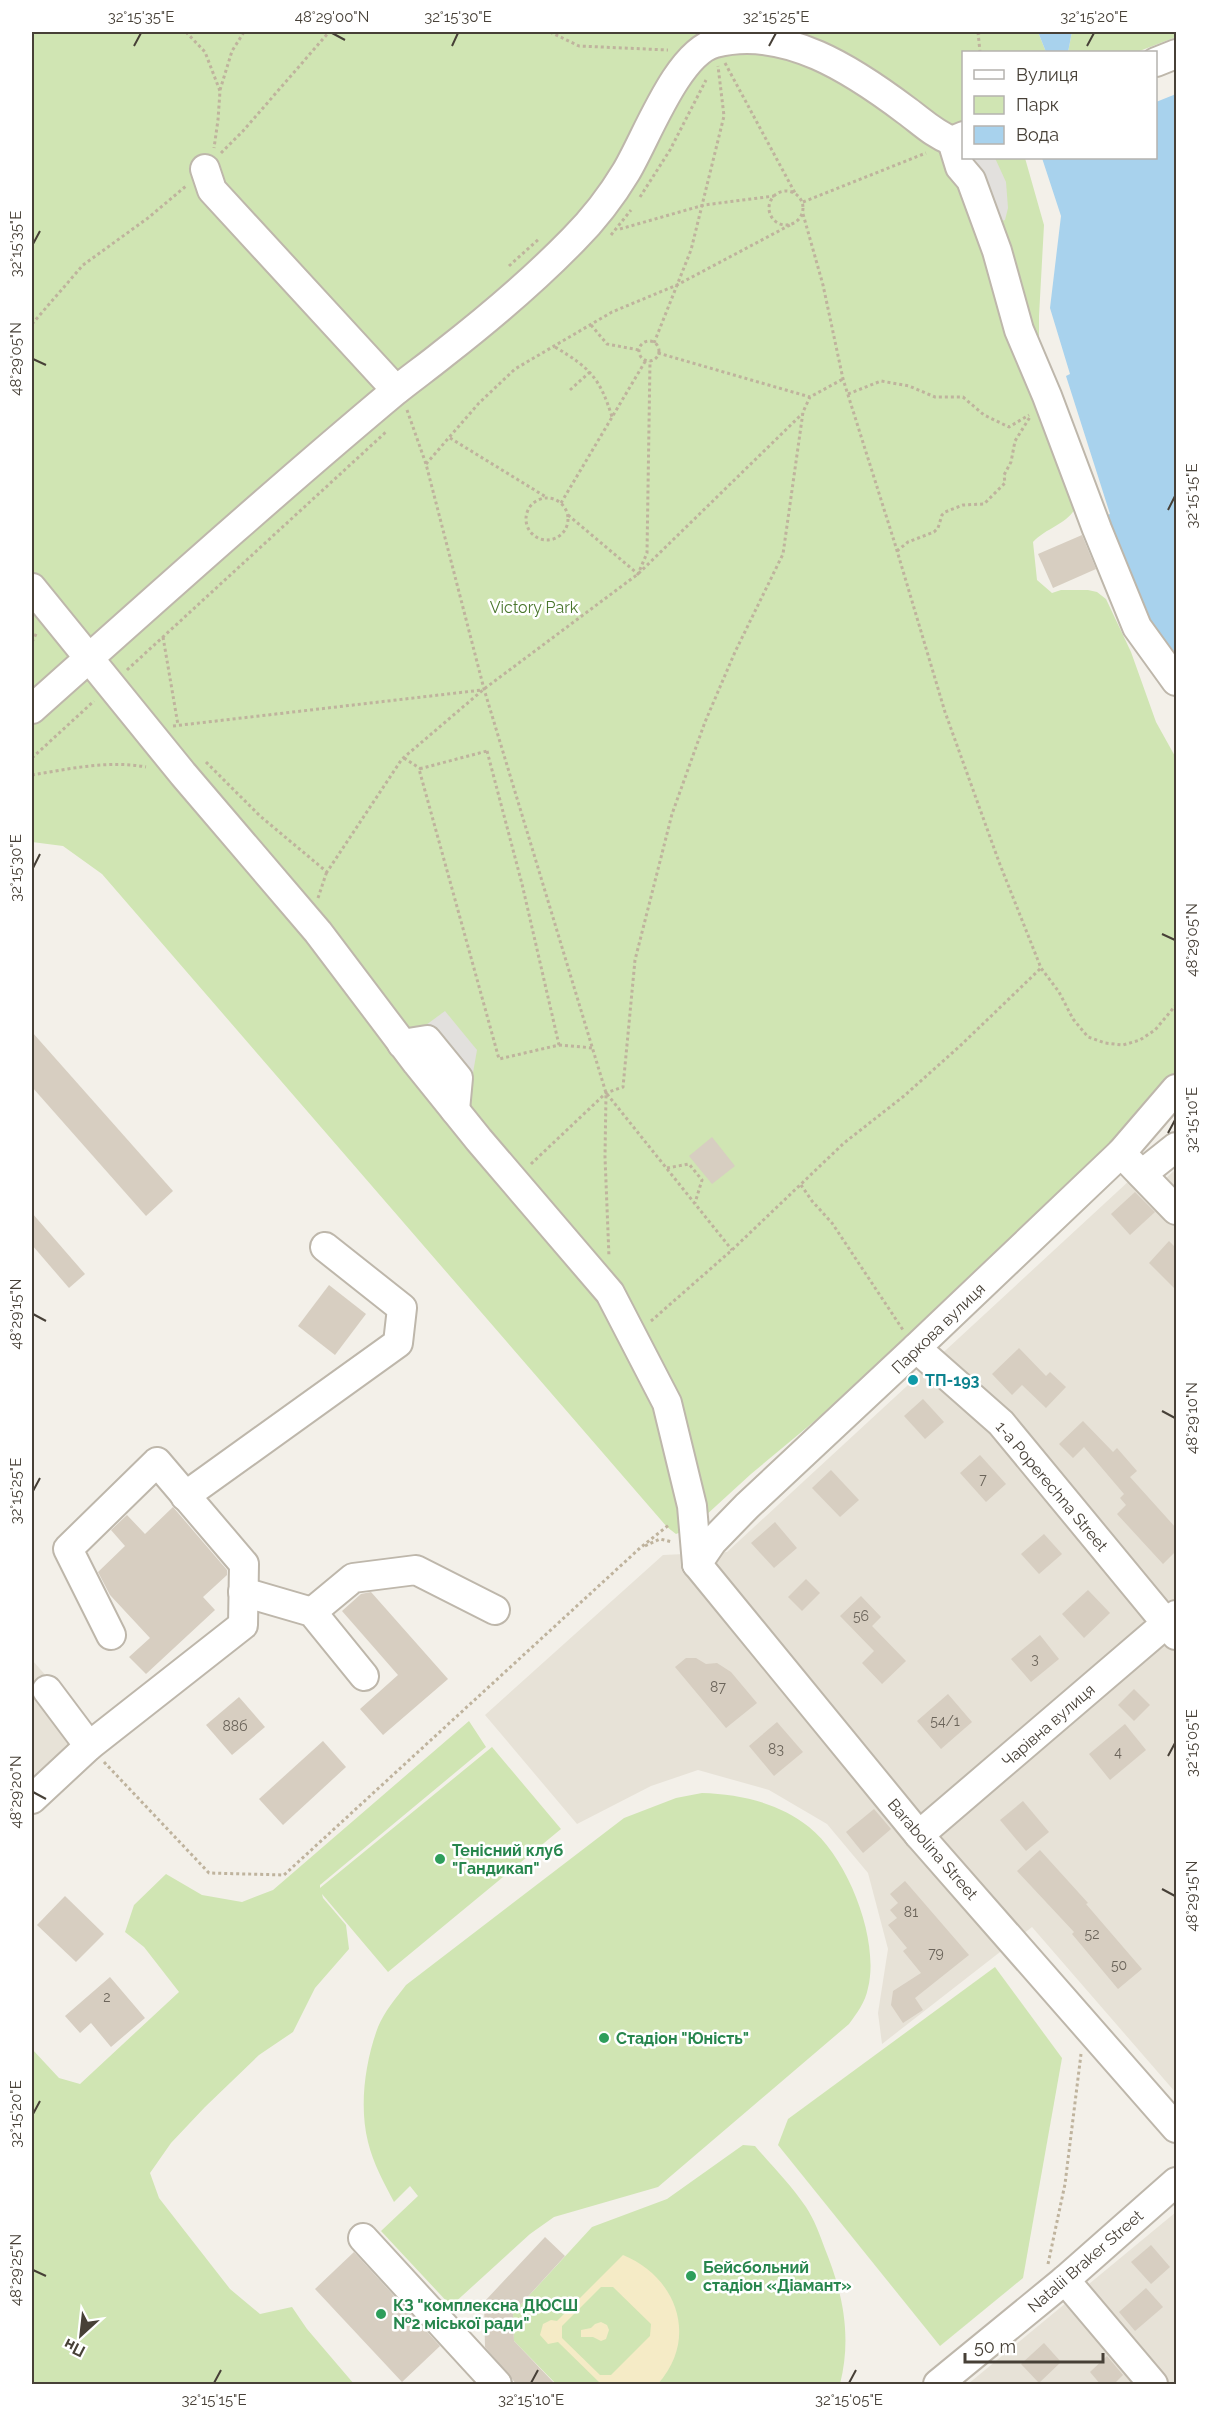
<svg xmlns="http://www.w3.org/2000/svg" width="1208" height="2416" viewBox="0 0 1208 2416" font-family="Raleway,sans-serif">
<style>
.residential{fill:#e7e2d7}
.green{fill:#d0e5b3}
.sand{fill:#f5ebc6;fill-rule:evenodd}
.parking{fill:#e2e0dd}
.water{fill:#a8d2ed}
.building{fill:#d7cec1}
.lines{fill:none;stroke-linecap:round;stroke-linejoin:round}
.minor-casing{stroke:#beb7ab;stroke-width:32}
.path{stroke:#bfb39d;stroke-width:3;stroke-dasharray:3 3;stroke-linecap:butt}
.minor{stroke:#fff;stroke-width:28}
.ticks{fill:none;stroke:#474037;stroke-width:2}
.culture-dot{fill:#0f9aa8;stroke:#fff;stroke-width:2}
.leisure-dot{fill:#2e9e5b;stroke:#fff;stroke-width:2}
.labels{text-anchor:middle;stroke-width:5;stroke-linejoin:round;paint-order:stroke}
.number-label{font-size:14px;fill:#6b645a}
.park-label{font-size:16px;fill:#4a762d;stroke:#fff}
.street-label{font-size:16px;fill:#474037;stroke:#fff}
.culture-label{font-size:16px;font-weight:bold;fill:#0d838f;stroke:#fff;text-anchor:start}
.leisure-label{font-size:16px;font-weight:bold;fill:#27864d;stroke:#fff;text-anchor:start}
.neatline{fill:none;stroke:#474037;stroke-width:2}
.ticks-label{font-size:15px;text-anchor:middle;fill:#474037}
</style>
<rect width="100%" height="100%" fill="#f3f0e9"/>
<g class="residential">
<polygon points="1176,1169 1176,2093 1032,1927 882,2044 878,2013 888,1949 868,1873 827,1824 769,1790 698,1770 651,1786 577,1824 485,1715 663,1555 727,1552 1130,1180 1163,1181"/>
<polygon points="32,1660 89,1724 32,1783"/>
<polygon points="1176,2212 1176,2384 968,2384"/>
</g>
<g class="green">
<path d="M 32,32 L 1038,32 L 1046,52 L 964,52 L 964,158 L 1025,158 L 1044,225 L 1039,316 L 1039,401 L 1075,509 C 1065,525 1046,528 1033,542 L 1037,580 L 1052,593 L 1061,590 L 1088,590 L 1097,592 L 1106,599 L 1131,652 L 1156,722 L 1176,758 L 1176,1075 L 1106,1149 L 864,1380 L 751,1474 L 693,1527 L 676,1534 L 667,1527 L 102,874 L 63,846 L 32,842 Z"/>
<polygon points="1072,32 1176,32 1176,37 1137,52 1068,52"/>
<polygon points="469,1721 486,1747 320,1885 320,1888 492,1747 561,1829 388,1972 322,1894 323,1898 346,1925 349,1949 315,1988 293,2032 259,2055 205,2107 171,2143 150,2173 159,2198 230,2289 260,2314 292,2307 307,2329 354,2384 32,2384 32,2049 59,2078 80,2084 179,1992 144,1947 125,1932 134,1905 166,1874 202,1895 242,1902 273,1890"/>
<path d="M 702,1793 C 740,1794 779,1803 809,1827 C 848,1858 880,1940 868,1988 C 865,2003 857,2013 849,2024 L 658,2187 L 554,2217 L 530,2234 L 451,2306 L 381,2231 L 418,2196 L 410,2186 L 394,2202 C 384,2183 373,2163 368,2142 C 359,2106 365,2062 378,2027 C 384,2012 396,1998 406,1985 L 624,1818 L 676,1798 Z"/>
<polygon points="995,1967 1062,2058 1023,2278 940,2346 778,2145 788,2119"/>
<path d="M 743,2145 L 755,2146 C 772,2166 791,2185 806,2207 C 814,2219 820,2235 825,2249 C 843,2293 852,2337 840,2384 L 556,2384 L 514,2341 L 513,2313 L 592,2227 L 667,2199 Z"/>
</g>
<g class="sand">
<path d="M 623,2255 C 677,2277 699,2338 658,2384 L 601,2384 L 558,2342 L 548,2344 L 540,2335 L 543,2324 L 551,2320 L 557,2321 ZM 601,2287 L 613,2287 L 651,2324 L 650,2336 L 611,2375 L 600,2375 L 562,2338 L 562,2326 Z"/>
<polygon points="601,2322 607,2325 609,2330 606,2339 601,2341 593,2337 581,2337 581,2330 591,2328 595,2324"/>
</g>
<g class="parking">
<polygon points="973,158 995,158 1006,182 1008,208 1005,220 997,222"/>
<polygon points="445,1011 477,1050 467,1107 411,1036"/>
</g>
<g class="water">
<polygon points="1038,32 1072,32 1068,52 1046,52"/>
<polygon points="1176,94 1176,659 1143,614 1104,516 1110,514 1066,376 1070,374 1050,308 1061,216 1042,158 1156,158 1156,102"/>
</g>
<g class="building">
<polygon points="1082,535 1096,569 1053,588 1038,554"/>
<polygon points="32,1032 173,1191 146,1216 32,1087"/>
<polygon points="712,1137 735,1166 712,1184 689,1156"/>
<polygon points="1135,1192 1155,1212 1130,1235 1111,1214"/>
<polygon points="32,1213 85,1274 69,1288 32,1245"/>
<polygon points="1169,1241 1176,1248 1176,1290 1149,1263"/>
<polygon points="329,1285 366,1314 335,1355 298,1326"/>
<polygon points="1019,1348 1046,1376 1050,1372 1066,1387 1046,1408 1022,1385 1012,1395 992,1374"/>
<polygon points="923,1399 944,1422 925,1439 904,1416"/>
<polygon points="1083,1421 1113,1452 1117,1448 1137,1471 1130,1477 1176,1528 1176,1551 1163,1564 1117,1514 1126,1505 1120,1498 1124,1494 1084,1447 1073,1458 1059,1444"/>
<polygon points="980,1455 1006,1484 986,1502 960,1473"/>
<polygon points="831,1470 859,1500 840,1517 812,1488"/>
<polygon points="173,1507 227,1570 227,1575 203,1597 215,1610 146,1674 129,1657 150,1638 110,1595 98,1572 125,1546 111,1530 127,1515 145,1534"/>
<polygon points="775,1522 797,1548 774,1568 751,1543"/>
<polygon points="1044,1534 1062,1554 1039,1574 1021,1554"/>
<polygon points="806,1579 820,1593 802,1611 788,1597"/>
<polygon points="1088,1590 1110,1613 1084,1638 1062,1614"/>
<polygon points="371,1592 448,1679 383,1735 360,1709 398,1675 342,1611 361,1594"/>
<polygon points="861,1596 881,1617 872,1626 906,1661 882,1684 862,1663 874,1651 840,1616"/>
<polygon points="1040,1635 1059,1659 1031,1682 1011,1659"/>
<polygon points="686,1658 696,1658 706,1664 717,1663 731,1672 757,1703 726,1728 675,1667"/>
<polygon points="1134,1689 1150,1705 1134,1721 1118,1705"/>
<polygon points="948,1694 972,1722 941,1749 917,1721"/>
<polygon points="239,1697 265,1727 232,1755 206,1725"/>
<polygon points="777,1722 803,1752 774,1776 749,1746"/>
<polygon points="1125,1724 1146,1750 1110,1780 1089,1754"/>
<polygon points="323,1741 346,1767 283,1825 259,1799"/>
<polygon points="1023,1801 1049,1832 1026,1851 1000,1820"/>
<polygon points="874,1809 891,1829 863,1853 846,1832"/>
<polygon points="1040,1850 1088,1903 1086,1904 1142,1969 1118,1989 1072,1934 1074,1932 1017,1871"/>
<polygon points="905,1881 969,1955 915,1998 923,2010 903,2023 891,2005 893,1991 921,1973 903,1951 907,1948 888,1925 897,1918 890,1910 898,1903 890,1894"/>
<polygon points="65,1896 104,1934 76,1962 37,1925"/>
<polygon points="110,1977 145,2018 111,2047 91,2023 80,2033 65,2016"/>
<polygon points="545,2237 565,2256 513,2313 514,2341 556,2385 517,2385 485,2347 484,2302"/>
<polygon points="1151,2245 1170,2267 1151,2284 1131,2262"/>
<polygon points="354,2252 440,2346 402,2382 315,2289"/>
<polygon points="1146,2288 1163,2307 1135,2331 1119,2312"/>
<polygon points="1044,2343 1061,2362 1039,2383 1021,2364"/>
<polygon points="1107,2356 1123,2375 1113,2385 1101,2385 1090,2372"/>
</g>
<g class="lines">
<defs>
<g id="minor">
<polyline points="1156,62 1176,54"/>
<polyline points="952,141 960,167 971,180 997,251 1019,330 1047,396 1097,529 1137,627 1176,681"/>
<polyline points="205,169 212,190 396,390"/>
<polyline points="32,588 183,774 318,932 417,1063 479,1140 610,1293 667,1403 692,1506 697,1564"/>
<path d="M 32,709 C 151,603 271,495 394,392 C 410,379 427,367 443,354 C 488,319 533,281 573,240 C 593,220 611,197 626,172 C 646,139 677,53 715,43 C 785,25 854,71 907,111 C 922,122 934,134 952,141 L 964,136"/>
<polyline points="402,1044 427,1040 458,1078 455,1110"/>
<polyline points="1121,1153 1176,1210"/>
<polyline points="1142,1174 1176,1147"/>
<polyline points="916,1348 1001,1423 1176,1635"/>
<polyline points="185,1496 398,1343 402,1308 325,1247"/>
<polyline points="697,1564 919,1835 1176,2128"/>
<polyline points="697,1564 712,1542 747,1506 916,1348 1121,1153 1176,1089"/>
<polyline points="243,1592 312,1612 364,1676"/>
<polyline points="312,1612 353,1578 416,1570 495,1610"/>
<polyline points="47,1690 89,1746"/>
<polyline points="32,1799 89,1746 243,1625 244,1564 157,1462 68,1549 111,1635"/>
<polyline points="919,1835 1176,1615"/>
<polyline points="363,2238 497,2384"/>
<polyline points="1065,2280 1153,2384"/>
<polyline points="938,2384 1065,2280 1176,2182"/>
</g>
</defs>
<use href="#minor" class="minor-casing"/>
<g class="path">
<polyline points="186,32 205,52 220,91 218,120 214,148"/>
<polyline points="550,32 579,46 668,50"/>
<polyline points="978,32 980,52"/>
<polyline points="978,33 986,32"/>
<polyline points="725,63 795,193"/>
<polyline points="220,90 232,51 244,32"/>
<polyline points="221,153 243,131 329,32"/>
<circle cx="786" cy="208" r="17"/>
<polyline points="640,197 670,150 706,80"/>
<polyline points="803,202 926,153"/>
<polyline points="803,214 823,285 843,379 895,544 945,712 999,862 1041,968 1059,992 1073,1019 1088,1037 1105,1043 1123,1045 1140,1040 1155,1030 1176,1005"/>
<polyline points="620,229 704,205 774,196"/>
<polyline points="611,235 631,210"/>
<polyline points="509,266 540,238"/>
<polyline points="32,324 83,265 148,218 186,186"/>
<polyline points="591,325 607,344 639,350"/>
<circle cx="649" cy="351" r="10"/>
<polyline points="654,343 691,250 724,116 718,66"/>
<path d="M 555,347 C 590,368 600,378 612,417"/>
<polyline points="658,353 810,397"/>
<polyline points="570,390 590,372"/>
<polyline points="848,394 881,381 909,386 935,397 963,397 984,415 1009,427 1029,415"/>
<polyline points="407,410 426,464 484,689 606,1093 605,1157 609,1257"/>
<polyline points="450,438 546,497"/>
<polyline points="426,464 479,403 515,369 612,312 677,285 790,225"/>
<circle cx="547" cy="519" r="21"/>
<polyline points="561,503 646,360"/>
<polyline points="568,515 638,574 647,553 650,361"/>
<polyline points="897,551 908,542 934,532 938,528 942,515 945,512 963,505 984,504 1005,483 1004,475 1011,462 1015,441 1030,417"/>
<polyline points="163,637 178,725"/>
<polyline points="32,642 37,632"/>
<polyline points="127,670 387,431"/>
<polyline points="173,726 482,690"/>
<polygon points="487,751 522,884 559,1045 499,1059 419,769"/>
<polyline points="32,758 94,701"/>
<polyline points="404,758 421,769"/>
<polyline points="206,762 260,816 327,872 402,759 484,689 638,574 802,414"/>
<path d="M 32,775 C 68,769 109,760 146,767"/>
<polyline points="318,898 327,871"/>
<polyline points="559,1045 593,1048"/>
<polyline points="607,1094 732,1250"/>
<polyline points="531,1164 606,1093 623,1087 635,960 672,814 705,722 735,652 783,554 803,412 810,397 843,379"/>
<polyline points="667,1168 689,1164 702,1180 695,1203"/>
<polyline points="801,1185 812,1201 832,1223 903,1330"/>
<polyline points="651,1321 732,1250 844,1143 904,1096 960,1046 1041,968"/>
<polyline points="645,1546 660,1539 672,1542"/>
<polyline points="104,1762 209,1873 284,1875 640,1548 670,1524"/>
<polyline points="1048,2264 1065,2184 1081,2054"/>
</g>
<use href="#minor" class="minor"/>
</g>
<path class="ticks" d="M 332,33 L 345,40M 134,46 L 141,33M 452,46 L 458,33M 769,46 L 776,33M 1087,46 L 1094,33M 33,244 L 40,231M 33,359 L 46,365M 1168,510 L 1175,496M 33,868 L 40,854M 1162,934 L 1175,940M 1168,1133 L 1175,1120M 33,1314 L 46,1321M 1162,1411 L 1175,1418M 33,1491 L 40,1478M 1168,1756 L 1175,1743M 33,1792 L 46,1799M 1162,1889 L 1175,1896M 33,2114 L 40,2101M 33,2270 L 46,2276M 214,2383 L 221,2370M 531,2383 L 538,2370M 849,2383 L 856,2370"/>
<circle class="culture-dot" cx="913" cy="1380" r="6"/>
<g class="leisure-dot">
<circle cx="440" cy="1859" r="6"/>
<circle cx="604" cy="2038" r="6"/>
<circle cx="691" cy="2276" r="6"/>
<circle cx="381" cy="2314" r="6"/>
</g>
<g class="labels">
<g class="number-label">
<text x="983" y="1484">7</text>
<text x="861" y="1621">56</text>
<text x="1035" y="1664">3</text>
<text x="718" y="1692">87</text>
<text x="945" y="1726">54/1</text>
<text x="235" y="1731">88б</text>
<text x="776" y="1754">83</text>
<text x="1118" y="1757">4</text>
<text x="911" y="1917">81</text>
<text x="1092" y="1939">52</text>
<text x="936" y="1958">79</text>
<text x="1119" y="1970">50</text>
<text x="107" y="2002">2</text>
</g>
<g class="park-label">
<text x="534" y="613">Victory Park</text>
</g>
<g class="street-label">
<text transform="translate(938 1328) rotate(-44)" y="6">Паркова вулиця</text>
<text transform="translate(1052 1486) rotate(50)" y="6">1-a Poperechna Street</text>
<text transform="translate(1048 1725) rotate(-41)" y="6">Чарівна вулиця</text>
<text transform="translate(933 1849) rotate(49)" y="6">Barabolina Street</text>
<text transform="translate(1085 2261) rotate(-41)" y="6">Natalii Braker Street</text>
</g>
<g class="culture-label">
<text x="925" y="1386">ТП-193</text>
</g>
<g class="leisure-label">
<text x="452" y="1856">Тенісний клуб<tspan x="452" dy="18">"Гандикап"</tspan></text>
<text x="616" y="2044">Стадіон "Юність"</text>
<text x="703" y="2273">Бейсбольний<tspan x="703" dy="18">стадіон «Діамант»</tspan></text>
<text x="393" y="2311">КЗ "комплексна ДЮСШ<tspan x="393" dy="18">№2 міської ради"</tspan></text>
</g>
</g>
<rect width="1208" height="2416" fill="none" stroke="#ffffff" stroke-width="66"/>
<rect x="962" y="51" width="195" height="108" fill="#ffffff" stroke="#b5b3af" stroke-width="1.5"/>
<rect x="974" y="70" width="30" height="9" fill="#ffffff" stroke="#b5b3af" stroke-width="1.5"/>
<text x="1016" y="81" font-size="18" fill="#474037">Вулиця</text>
<rect x="974" y="96" width="30" height="18" fill="#d0e5b3" stroke="#b5b3af" stroke-width="1.5"/>
<text x="1016" y="111" font-size="18" fill="#474037">Парк</text>
<rect x="974" y="126" width="30" height="18" fill="#a8d2ed" stroke="#b5b3af" stroke-width="1.5"/>
<text x="1016" y="141" font-size="18" fill="#474037">Вода</text>
<g transform="translate(81 2335) rotate(207)" stroke="#ffffff" stroke-width="4.5" paint-order="stroke">
<path d="M0-4.5L10 22L0 15L-10 22Z" fill="#474037"/>
<text y="-9" font-size="16" font-weight="bold" text-anchor="middle" fill="#474037">Пн</text>
</g>
<path d="M965 2353v9h138v-9" fill="none" stroke="#474037" stroke-width="3"/>
<text x="974" y="2353" font-size="18" fill="#474037" stroke="#ffffff" stroke-width="4.5" paint-order="stroke">50 m</text>
<rect x="33" y="33" width="1142" height="2350" class="neatline"/>
<g class="ticks-label">
<text x="141" y="22">32°15'35"E</text>
<text x="332" y="22">48°29'00"N</text>
<text x="458" y="22">32°15'30"E</text>
<text x="776" y="22">32°15'25"E</text>
<text x="1094" y="22">32°15'20"E</text>
<text transform="translate(16 244) rotate(-90)" y="5">32°15'35"E</text>
<text transform="translate(16 359) rotate(-90)" y="5">48°29'05"N</text>
<text transform="translate(1192 496) rotate(-90)" y="5">32°15'15"E</text>
<text transform="translate(16 868) rotate(-90)" y="5">32°15'30"E</text>
<text transform="translate(1192 940) rotate(-90)" y="5">48°29'05"N</text>
<text transform="translate(1192 1120) rotate(-90)" y="5">32°15'10"E</text>
<text transform="translate(16 1314) rotate(-90)" y="5">48°29'15"N</text>
<text transform="translate(1192 1418) rotate(-90)" y="5">48°29'10"N</text>
<text transform="translate(16 1491) rotate(-90)" y="5">32°15'25"E</text>
<text transform="translate(1192 1743) rotate(-90)" y="5">32°15'05"E</text>
<text transform="translate(16 1792) rotate(-90)" y="5">48°29'20"N</text>
<text transform="translate(1192 1896) rotate(-90)" y="5">48°29'15"N</text>
<text transform="translate(16 2114) rotate(-90)" y="5">32°15'20"E</text>
<text transform="translate(16 2270) rotate(-90)" y="5">48°29'25"N</text>
<text x="214" y="2405">32°15'15"E</text>
<text x="531" y="2405">32°15'10"E</text>
<text x="849" y="2405">32°15'05"E</text>
</g>
</svg>
